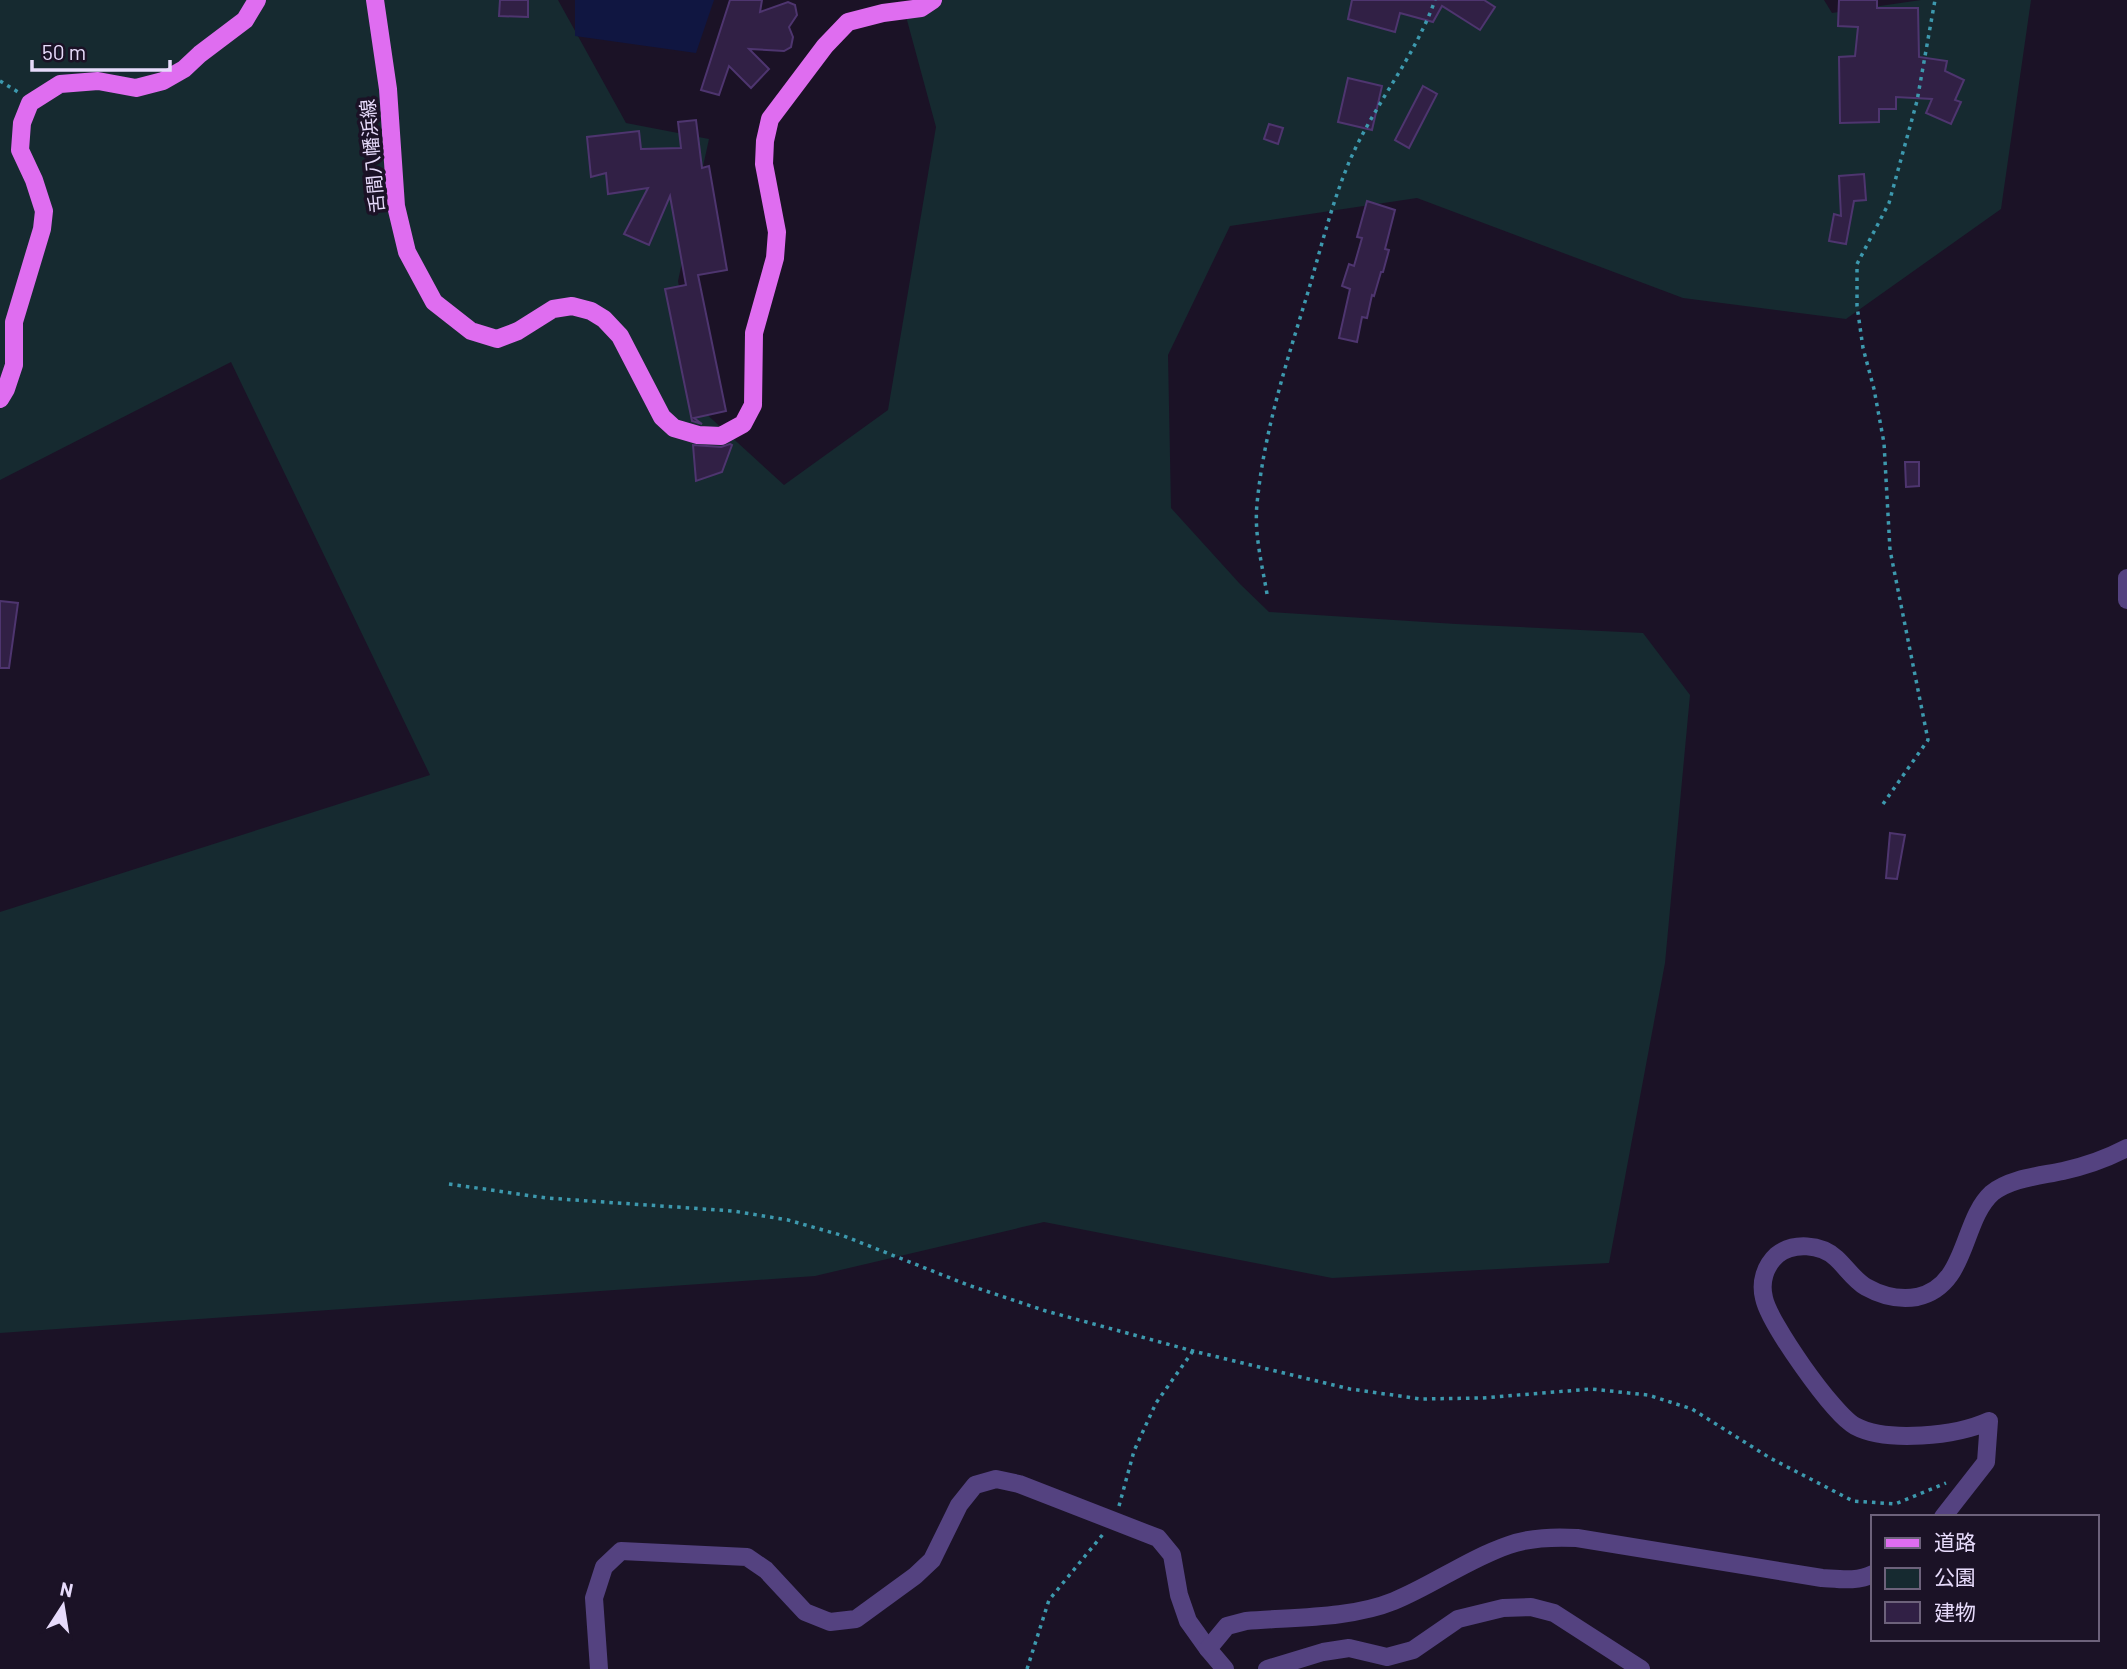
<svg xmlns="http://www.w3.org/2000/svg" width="2127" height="1669" viewBox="0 0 2127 1669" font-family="Barlow,'Noto Sans JP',sans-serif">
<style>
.green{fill:#162a30}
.water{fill:#101641}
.building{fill:#312045;stroke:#4e356f;stroke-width:2}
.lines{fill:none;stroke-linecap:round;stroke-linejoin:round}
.path{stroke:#3d99ae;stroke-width:3.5;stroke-dasharray:3.5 5;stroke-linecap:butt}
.minor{stroke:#544280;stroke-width:18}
.major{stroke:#df6df0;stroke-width:18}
.labels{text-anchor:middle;stroke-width:7;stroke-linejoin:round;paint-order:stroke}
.street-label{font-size:19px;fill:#e7dbfb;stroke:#1b1226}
</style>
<rect width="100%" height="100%" fill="#1b1226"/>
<polygon class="green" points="0,0 558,0 626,123 709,139 678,281 702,410 784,485 888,410 936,127 904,9 914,0 1824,0 1832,13 1921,0 2031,0 2001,209 1846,319 1683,298 1417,198 1230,226 1168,355 1171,508 1240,584 1269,612 1456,624 1643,633 1690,695 1665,963 1609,1263 1332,1278 1044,1222 815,1276 0,1333 0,912 430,775 231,362 0,480"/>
<polygon class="water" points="575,0 714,0 696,53 575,36"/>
<g class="building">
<polygon points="500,0 528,0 528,17 499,16"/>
<polygon points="730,0 762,0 760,12 788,2 795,5 797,15 789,27 793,37 791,47 784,51 749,49 769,69 751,88 729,66 719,95 701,90"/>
<polygon points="1352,0 1484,0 1495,7 1480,30 1442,6 1433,22 1400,13 1395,32 1348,19"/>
<polygon points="1839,0 1877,0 1877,8 1918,8 1919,57 1947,61 1945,71 1964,80 1955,100 1961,102 1951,124 1926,113 1932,99 1896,97 1896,109 1879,109 1879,122 1840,123 1839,57 1855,56 1858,27 1838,26"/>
<polygon points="1348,78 1382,86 1372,130 1338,122"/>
<polygon points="1423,86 1437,94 1409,148 1395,140"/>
<polygon points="696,120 702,168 709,166 727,270 698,275 726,411 694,418 702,424 692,421 665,289 686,285 670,196 649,245 624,234 648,188 608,194 606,173 591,177 587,137 639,131 641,149 681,148 678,122"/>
<polygon points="1269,124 1283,128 1278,144 1264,139"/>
<polygon points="1864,174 1866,200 1854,201 1846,244 1829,241 1834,214 1841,216 1839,176"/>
<polygon points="1367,201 1395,210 1385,249 1389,250 1383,272 1381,272 1374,296 1372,295 1367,318 1362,317 1357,342 1339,338 1350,289 1342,286 1349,264 1354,266 1362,238 1357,237"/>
<polygon points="730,444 732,445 722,472 696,481 693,445 721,447"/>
<polygon points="1905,462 1919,462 1919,486 1906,487"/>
<polygon points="0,601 18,603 9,668 0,668"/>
<polygon points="1890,833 1905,835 1897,879 1886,878"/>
</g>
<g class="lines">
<g class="path">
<polyline points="0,81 18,92"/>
<path d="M 1267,594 C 1262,564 1254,534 1257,504 C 1264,431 1287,361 1308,292 C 1321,248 1332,202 1350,160 C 1374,105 1415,57 1435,0"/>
<polyline points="1883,804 1928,740 1890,550 1884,443 1874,389 1863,348 1857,306 1857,264 1889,203 1917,101 1935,0"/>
<polyline points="449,1184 546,1198 733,1211 788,1220 844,1236 968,1285 1046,1311 1193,1351 1350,1389 1421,1399 1482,1398 1591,1389 1648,1395 1692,1409 1770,1458 1853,1501 1895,1504 1946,1483"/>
<polyline points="1119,1506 1134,1451 1156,1403 1193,1351"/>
<polyline points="1027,1669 1049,1600 1104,1533"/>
</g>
<g class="minor">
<polyline points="2127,578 2127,600"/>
<path d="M 1943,1517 L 1986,1462 L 1989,1421 C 1956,1436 1887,1443 1855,1426 C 1833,1414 1769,1323 1764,1298 C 1760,1282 1765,1266 1777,1255 C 1793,1242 1821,1244 1836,1258 C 1846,1267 1854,1280 1866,1287 C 1882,1296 1899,1300 1917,1297 C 1968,1286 1961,1221 1992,1193 C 2011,1178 2040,1176 2063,1171 C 2086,1166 2106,1159 2127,1148"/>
<polyline points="599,1669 594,1598 604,1567 621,1551 747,1557 766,1570 805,1612 830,1622 856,1619 915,1576 932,1560 959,1505 975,1485 996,1479 1019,1484 1158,1538 1172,1555 1179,1595 1188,1621 1208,1649"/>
<path d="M 1225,1669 L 1208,1649 L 1227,1626 L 1246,1621 C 1292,1617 1350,1619 1394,1601 C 1433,1585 1468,1559 1509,1545 C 1531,1537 1555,1537 1577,1538 L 1822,1578 C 1839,1579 1858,1582 1873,1574"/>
<polyline points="1267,1669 1323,1652 1349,1648 1387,1657 1413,1650 1458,1619 1503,1608 1531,1607 1554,1613 1641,1669"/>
</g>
<g class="major">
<polyline points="375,0 388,89 396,206 407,252 434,302 471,331 497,339 518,331 553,309 572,306 591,311 604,319 620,336 662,417 674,428 698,435 721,436 743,424 753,405 754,333 775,258 777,232 764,164 765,141 770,119 825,46 848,22 883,13 921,8 933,0"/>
<polyline points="0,399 6,389 14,365 14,322 42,229 44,211 34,180 20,150 22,123 30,103 60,84 98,81 136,88 163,81 184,69 200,54 245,20 257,0"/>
</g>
</g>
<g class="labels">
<g class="street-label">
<text transform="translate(372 156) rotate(-95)" y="7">舌間八幡浜線</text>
</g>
</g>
<rect x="1871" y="1515" width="228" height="126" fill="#1b1226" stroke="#6d627b" stroke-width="2"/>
<rect x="1885" y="1538" width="35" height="10" fill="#df6df0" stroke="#6d627b" stroke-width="2"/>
<text x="1934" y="1550" font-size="21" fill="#e7dbfb">道路</text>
<rect x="1885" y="1568" width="35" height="21" fill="#162a30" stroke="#6d627b" stroke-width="2"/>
<text x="1934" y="1585" font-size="21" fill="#e7dbfb">公園</text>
<rect x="1885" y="1602" width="35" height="21" fill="#312045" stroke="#6d627b" stroke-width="2"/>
<text x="1934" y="1620" font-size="21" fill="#e7dbfb">建物</text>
<g transform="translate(63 1606) rotate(12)" stroke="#1b1226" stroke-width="5" paint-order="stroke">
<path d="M0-5L12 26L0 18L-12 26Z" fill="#e7dbfb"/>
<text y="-10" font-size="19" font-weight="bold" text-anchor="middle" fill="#e7dbfb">N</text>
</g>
<path d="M32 60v10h138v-10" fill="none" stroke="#e7dbfb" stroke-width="3.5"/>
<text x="42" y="60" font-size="21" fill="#e7dbfb" stroke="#1b1226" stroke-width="5" paint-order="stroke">50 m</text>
</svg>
